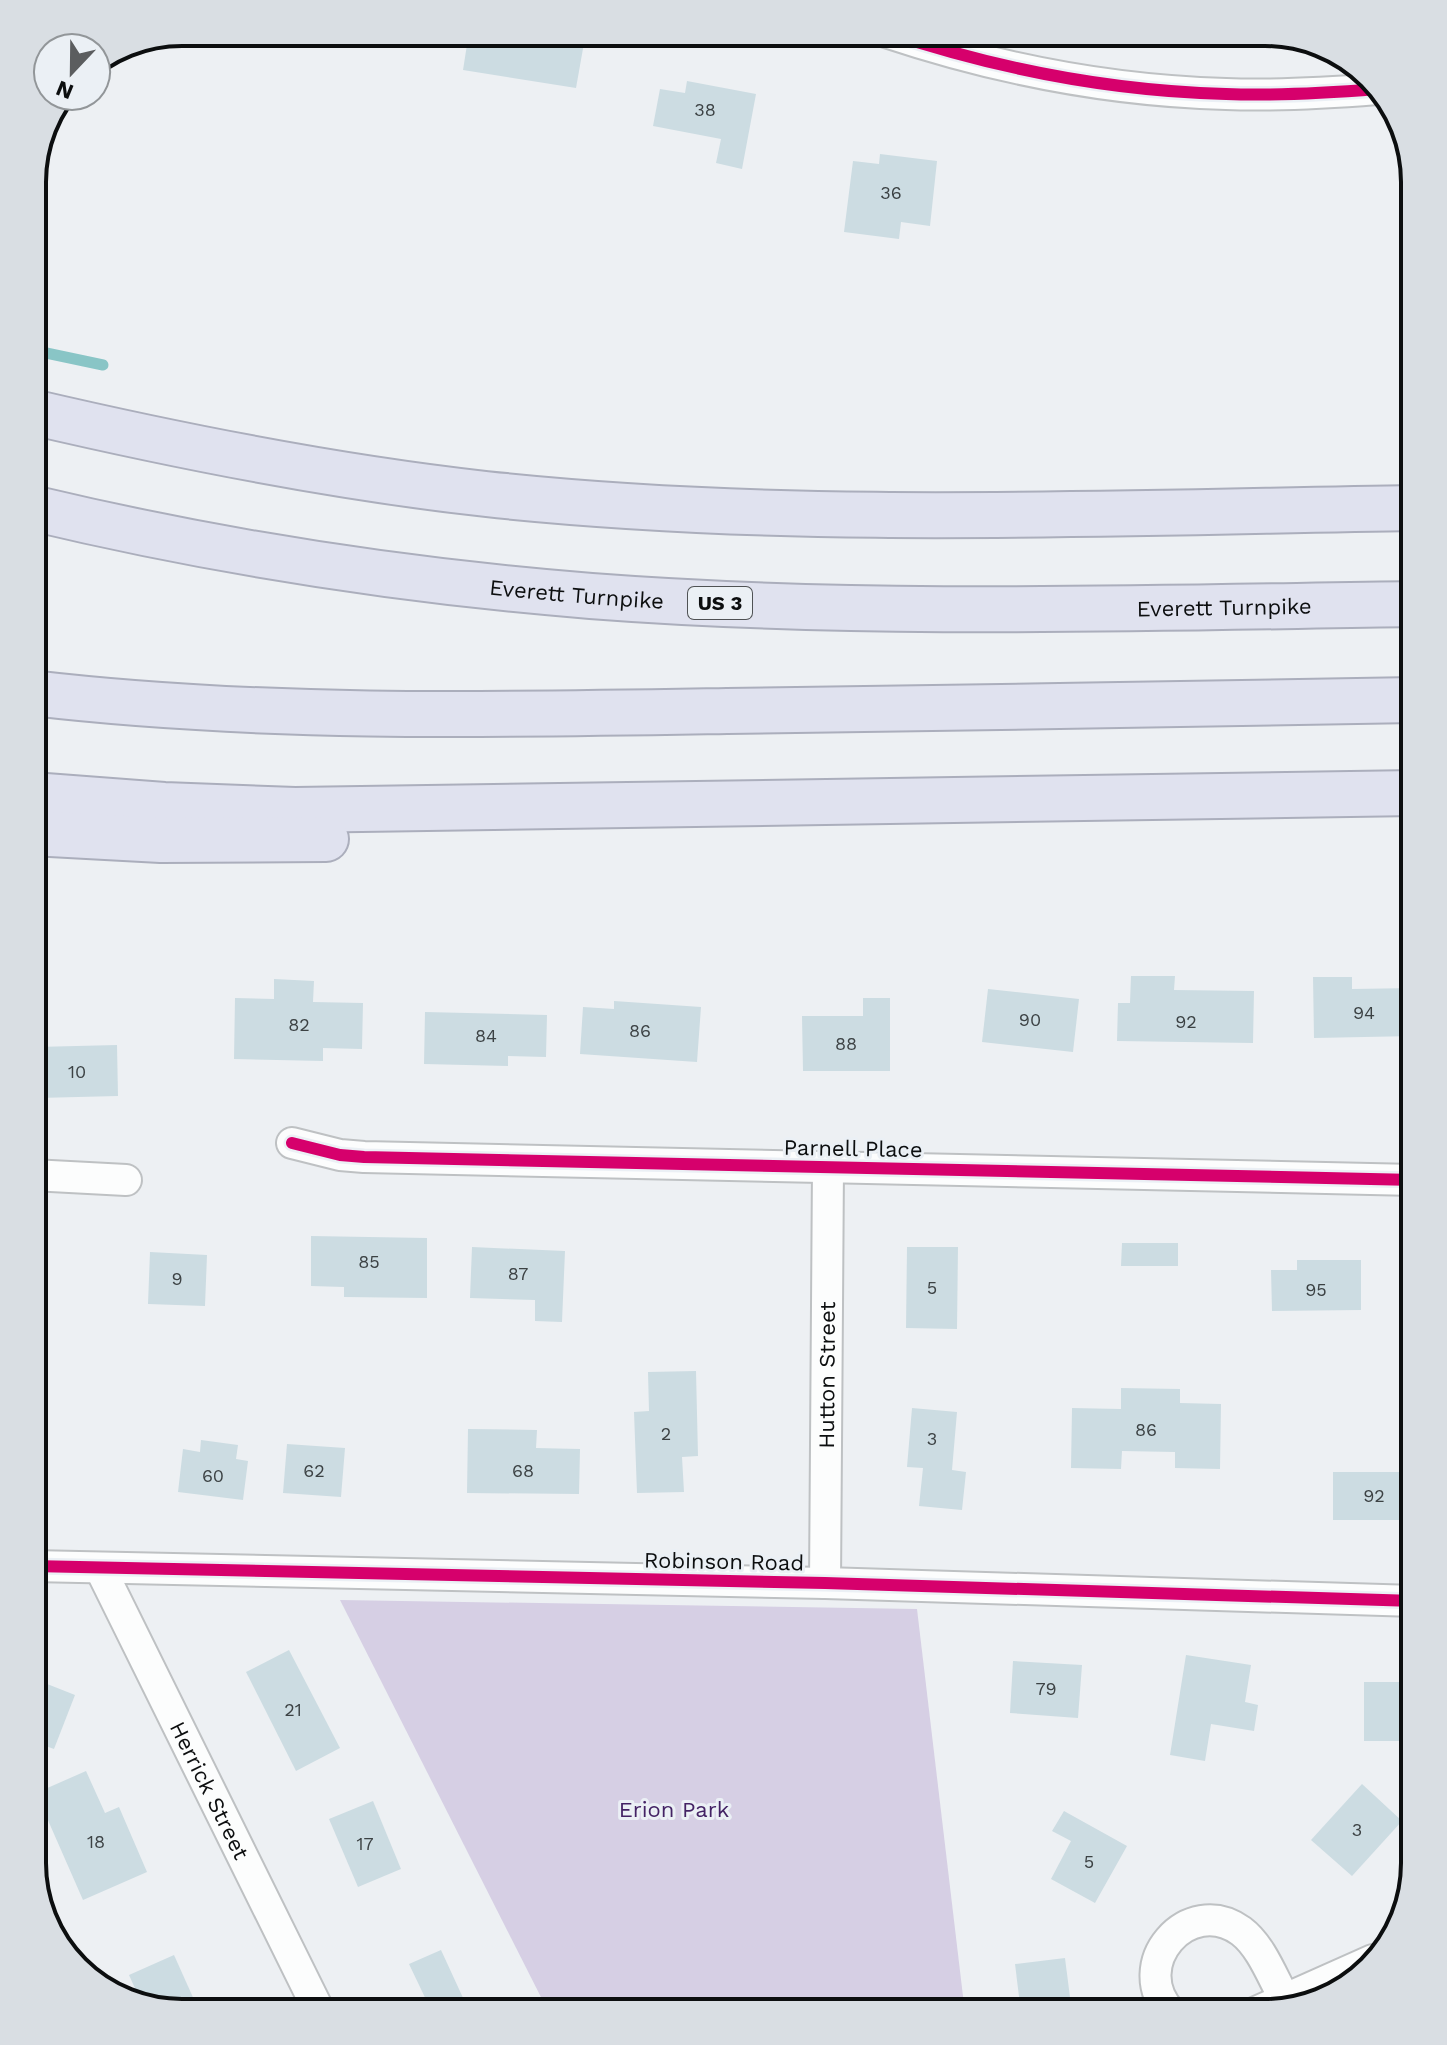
<svg xmlns="http://www.w3.org/2000/svg" width="1447" height="2045" viewBox="0 0 1447 2045" font-family="'Work Sans',sans-serif">
<style>
.green{fill:#d6cfe4}
.lines{fill:none;stroke-linecap:round;stroke-linejoin:round}
.stream{stroke:#89c5c6;stroke-width:11}
.building{fill:#ccdce2}
.street-casing{stroke:#bec1c3;stroke-width:34}
.highway-casing{stroke:#abaebc;stroke-width:48}
.street{stroke:#fcfdfd;stroke-width:30}
.highway{stroke:#e0e2ef;stroke-width:44}
.cycleway-casing{stroke:#ebf0f5;stroke-width:17}
.cycleway{stroke:#d6006c;stroke-width:12}
.labels{text-anchor:middle;stroke-width:6;stroke-linejoin:round;paint-order:stroke}
.number-label{font-size:18px;fill:#3c4244}
.shield{fill:#ebf0f5;stroke:#4f5254;stroke-width:2}
.shield-label{font-size:20px;font-weight:bold;fill:#0c0e0f}
.street-label{font-size:22px;fill:#0c0e0f;stroke:#ebf0f5}
.park-label{font-size:22px;fill:#432264;stroke:#ebf0f5}
.rim{fill:none;stroke:#0c0e0f;stroke-width:4}
</style>
<rect width="100%" height="100%" fill="#edf0f3"/>
<polygon class="green" points="340,1600 917,1609 965,2013 549,2013"/>
<g class="lines">
<polyline class="stream" points="32,350 103,365"/>
</g>
<g class="building">
<polygon points="469,32 515,32 584,43 576,88 463,70"/>
<polygon points="687,81 756,94 742,169 716,163 721,139 653,126 660,89 685,93"/>
<polygon points="880,154 937,161 930,226 901,222 899,239 844,232 853,161 879,164"/>
<polygon points="1131,976 1175,976 1174,990 1254,991 1253,1043 1117,1041 1118,1003 1130,1003"/>
<polygon points="1313,977 1352,977 1352,989 1415,988 1415,1036 1314,1038"/>
<polygon points="274,979 314,981 313,1002 363,1003 362,1049 323,1048 323,1061 234,1059 235,998 274,999"/>
<polygon points="988,989 1079,999 1073,1052 982,1042"/>
<polygon points="863,998 890,998 890,1071 803,1071 802,1016 863,1016"/>
<polygon points="614,1001 701,1007 697,1062 580,1054 583,1007 614,1009"/>
<polygon points="425,1012 547,1015 546,1057 508,1056 508,1066 424,1064"/>
<polygon points="117,1045 118,1096 38,1098 36,1047"/>
<polygon points="311,1236 427,1238 427,1298 344,1297 344,1287 311,1286"/>
<polygon points="1122,1243 1178,1243 1178,1266 1121,1266"/>
<polygon points="472,1247 565,1251 562,1322 535,1321 535,1300 470,1298"/>
<polygon points="907,1247 958,1247 957,1329 906,1328"/>
<polygon points="150,1252 207,1255 205,1306 148,1304"/>
<polygon points="1297,1260 1361,1260 1361,1310 1272,1311 1271,1270 1297,1270"/>
<polygon points="696,1371 698,1456 682,1457 684,1492 637,1493 634,1412 649,1411 648,1372"/>
<polygon points="1121,1388 1180,1389 1180,1403 1221,1404 1220,1469 1175,1468 1175,1452 1122,1451 1121,1469 1071,1468 1072,1408 1121,1409"/>
<polygon points="912,1408 957,1412 952,1470 966,1472 962,1510 919,1506 923,1468 907,1467"/>
<polygon points="468,1429 537,1430 536,1448 580,1449 579,1494 467,1493"/>
<polygon points="201,1440 238,1445 236,1459 248,1461 243,1500 178,1492 183,1449 200,1452"/>
<polygon points="32,1444 48,1445 45,1498 32,1497"/>
<polygon points="287,1444 345,1448 341,1497 283,1493"/>
<rect x="1333" y="1472" width="82" height="48"/>
<polygon points="289,1650 340,1748 296,1771 246,1672"/>
<polygon points="1186,1655 1251,1665 1245,1702 1258,1705 1254,1731 1211,1724 1205,1761 1170,1755"/>
<polygon points="1013,1661 1082,1665 1078,1718 1010,1713"/>
<polygon points="32,1678 75,1695 54,1749 32,1741"/>
<polygon points="1364,1682 1410,1682 1409,1741 1364,1741"/>
<polygon points="86,1771 105,1813 119,1807 147,1872 83,1900 36,1793"/>
<polygon points="1362,1784 1402,1821 1352,1876 1311,1840"/>
<polygon points="373,1801 401,1869 358,1887 329,1819"/>
<polygon points="1064,1811 1127,1846 1095,1903 1051,1879 1071,1841 1052,1831"/>
<polygon points="441,1950 470,2013 418,2013 430,2008 409,1964"/>
<polygon points="174,1955 200,2013 172,2013 142,2004 129,1975"/>
<polygon points="1065,1958 1072,2013 1021,2013 1015,1964"/>
</g>
<g class="lines">
<defs>
<g id="street">
<path d="M 886,32 C 994,68 1111,91 1226,94 C 1277,96 1327,93 1377,89"/>
<polyline points="292,1143 340,1155 364,1157 1415,1180"/>
<polyline points="32,1175 126,1180"/>
<polyline points="32,1566 825,1583 1415,1601"/>
<path id="s1" d="M 100,1568 L 320,2013"/>
<path id="s2" d="M 825,1583 L 828,1167"/>
<path d="M 1171,2013 C 1126,1965 1188,1893 1241,1931 C 1261,1946 1272,1976 1284,1998"/>
<polyline points="1254,2013 1373,1960"/>
</g>
<g id="highway">
<path d="M 32,412 C 182,447 333,477 486,494 C 794,527 1106,513 1415,508"/>
<path id="s3" d="M 32,508 C 216,552 403,581 591,596 C 865,617 1140,608 1415,604"/>
<path d="M 32,693 C 262,720 496,715 727,711 C 956,708 1186,704 1415,700"/>
<polyline points="32,795 164,805 295,810 1415,793"/>
<polyline points="32,833 161,840 326,839"/>
</g>
</defs>
<use href="#street" class="street-casing"/>
<use href="#highway" class="highway-casing"/>
<use href="#street" class="street"/>
<use href="#highway" class="highway"/>
<defs>
<g id="cycleway">
<path d="M 886,32 C 994,68 1111,91 1226,94 C 1277,96 1327,93 1377,89"/>
<polyline points="292,1143 340,1155 364,1157 1415,1180"/>
<polyline points="32,1566 825,1583 1415,1601"/>
</g>
</defs>
<use href="#cycleway" class="cycleway-casing"/>
<use href="#cycleway" class="cycleway"/>
</g>
<g class="labels">
<g class="number-label">
<text x="705" y="116">38</text>
<text x="891" y="199">36</text>
<text x="1364" y="1019">94</text>
<text x="1030" y="1026">90</text>
<text x="1186" y="1028">92</text>
<text x="299" y="1031">82</text>
<text x="640" y="1037">86</text>
<text x="486" y="1042">84</text>
<text x="846" y="1050">88</text>
<text x="77" y="1078">10</text>
<text x="369" y="1268">85</text>
<text x="518" y="1280">87</text>
<text x="177" y="1285">9</text>
<text x="932" y="1294">5</text>
<text x="1316" y="1296">95</text>
<text x="1146" y="1436">86</text>
<text x="666" y="1440">2</text>
<text x="932" y="1445">3</text>
<text x="314" y="1477">62</text>
<text x="523" y="1477">68</text>
<text x="213" y="1482">60</text>
<text x="1374" y="1502">92</text>
<text x="1046" y="1695">79</text>
<text x="293" y="1716">21</text>
<text x="1357" y="1836">3</text>
<text x="96" y="1848">18</text>
<text x="365" y="1850">17</text>
<text x="1089" y="1868">5</text>
</g>
<rect class="shield" x="688" y="587" width="64" height="32" rx="6"/>
<g class="shield-label">
<text x="720" y="610">US 3</text>
</g>
<g class="street-label">
<text dy="8" stroke="none"><textPath href="#s3" startOffset="552">Everett Turnpike</textPath></text>
<text dy="8" stroke="none"><textPath href="#s3" startOffset="1200">Everett Turnpike</textPath></text>
<text transform="translate(853 1148) rotate(1)" y="8">Parnell Place</text>
<text dy="8" stroke="none"><textPath href="#s2" startOffset="208">Hutton Street</textPath></text>
<text transform="translate(724 1561) rotate(1)" y="8">Robinson Road</text>
<text dy="8" stroke="none"><textPath href="#s1" startOffset="248">Herrick Street</textPath></text>
</g>
<g class="park-label">
<text x="674" y="1817">Erion Park</text>
</g>
</g>
<path d="M0 0H1447V2045H0ZM182 46H1265A136 136 0 0 1 1401 182V1863A136 136 0 0 1 1265 1999H182A136 136 0 0 1 46 1863V182A136 136 0 0 1 182 46Z" fill="#d9dee3" fill-rule="evenodd"/>
<path class="rim" d="M182 46H1265A136 136 0 0 1 1401 182V1863A136 136 0 0 1 1265 1999H182A136 136 0 0 1 46 1863V182A136 136 0 0 1 182 46Z"/>
<g transform="translate(72 72) rotate(202)"><circle r="38" fill="#ebf0f5" stroke="#929699" stroke-width="2"/>
<path d="M0-6L14 30L0 20L-14 30Z" fill="#5b5d5f"/>
<text y="-12" font-size="22" font-weight="bold" text-anchor="middle" fill="#0c0e0f">N</text>
</g>
</svg>
